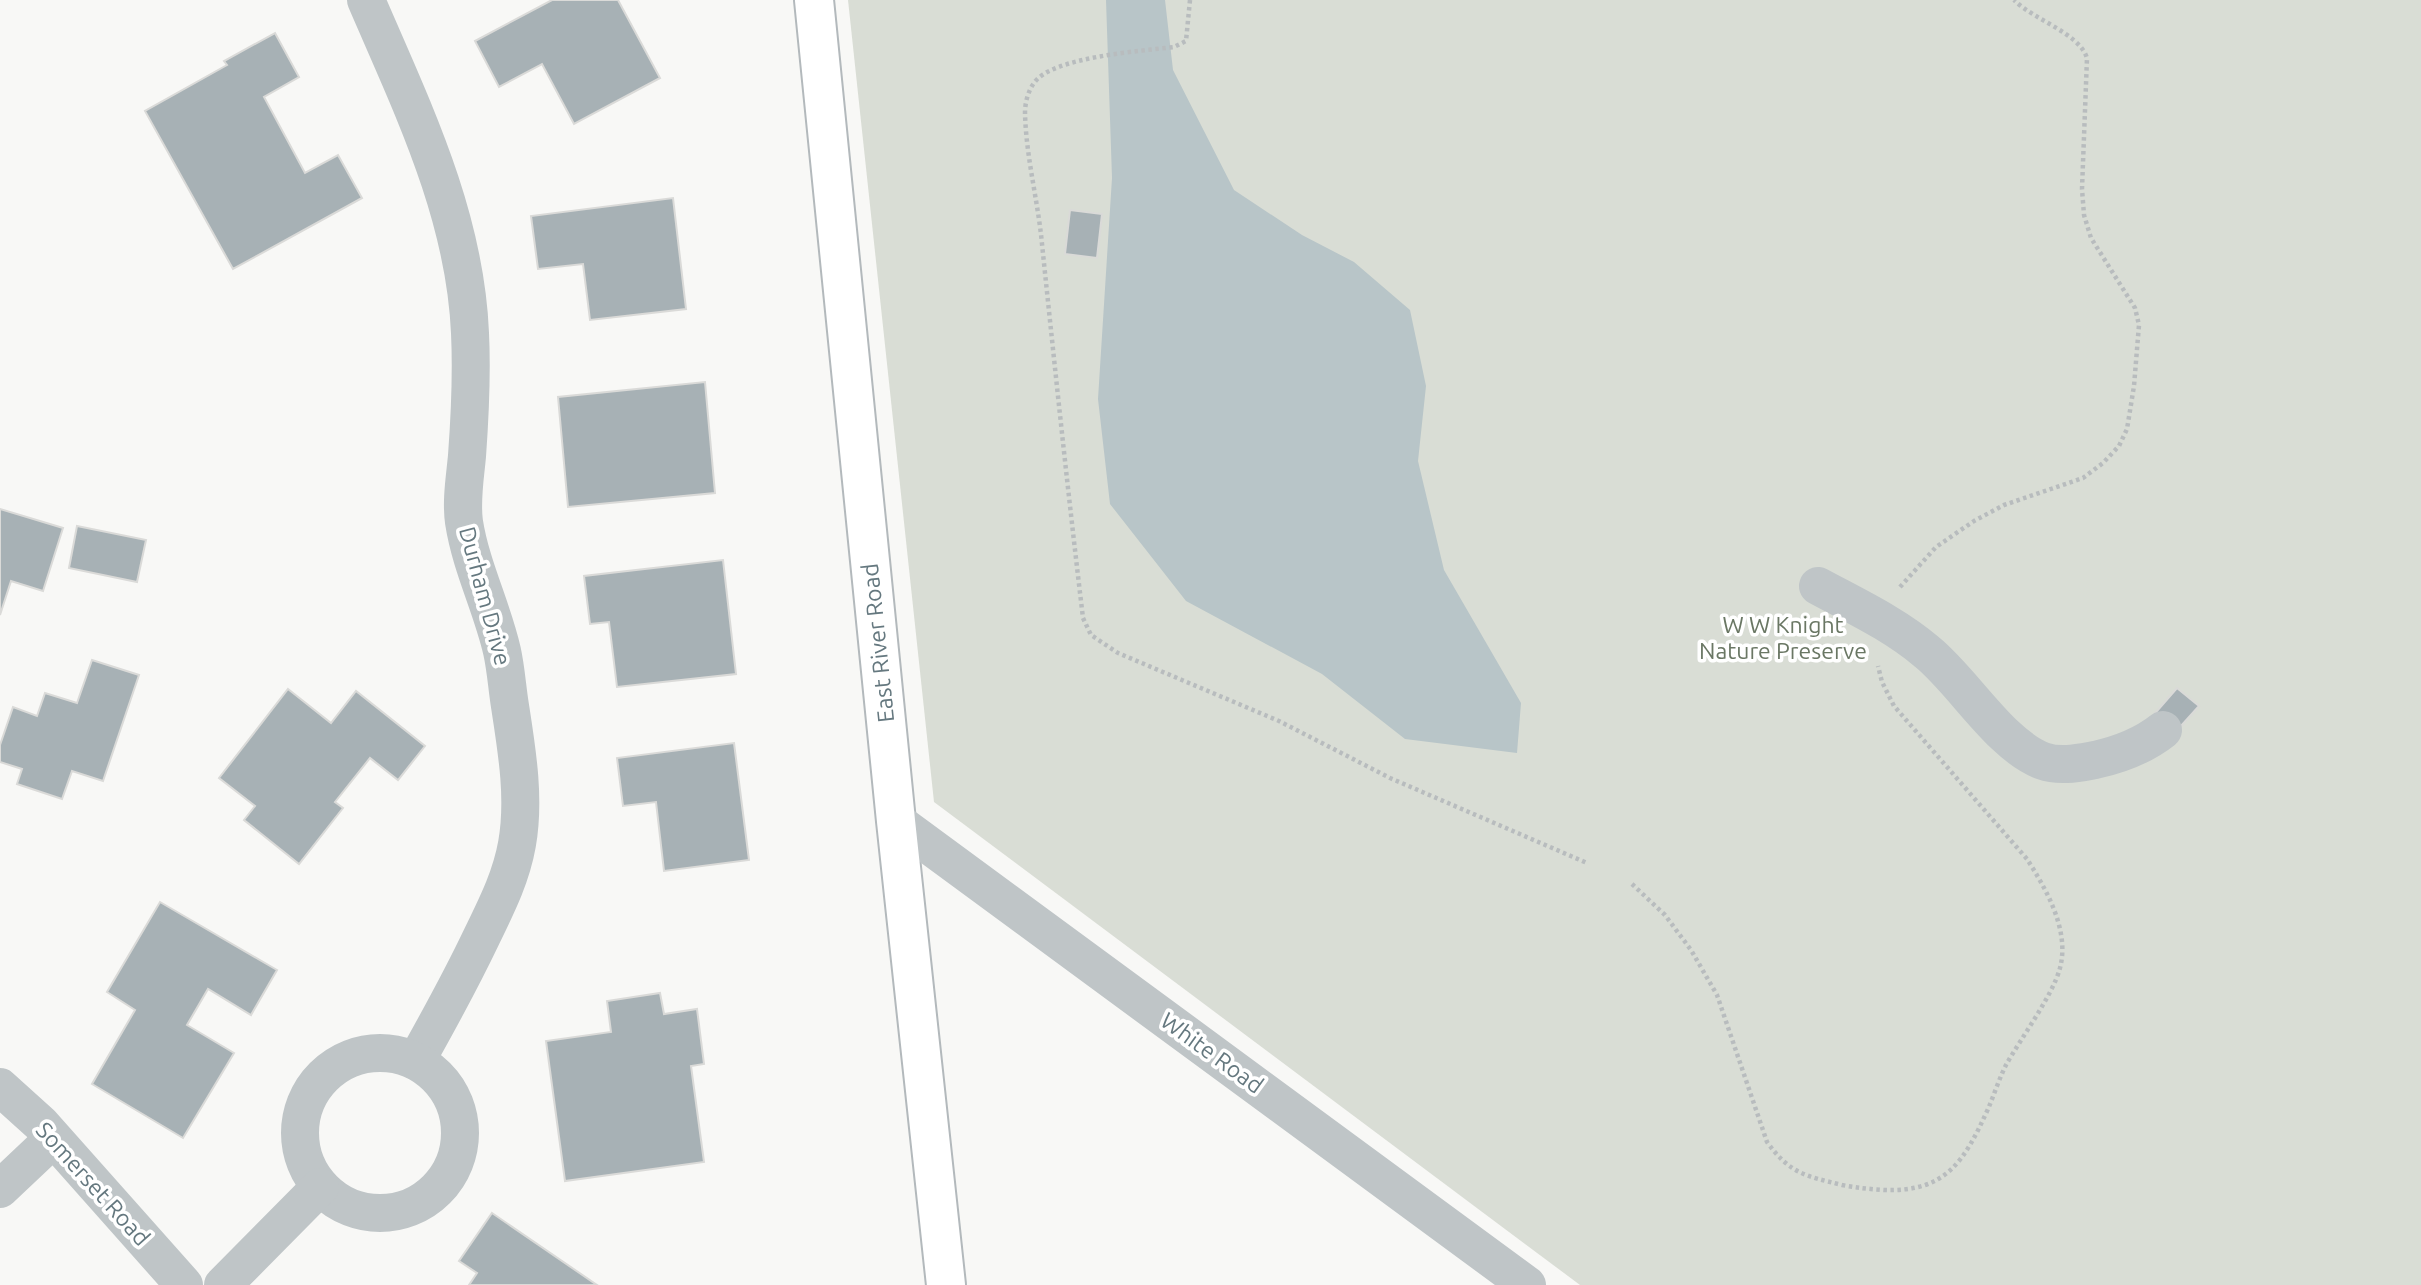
<svg xmlns="http://www.w3.org/2000/svg" width="2421" height="1285" viewBox="0 0 2421 1285" font-family="Ubuntu,sans-serif">
<style>
.green{fill:#d9ddd5}
.water{fill:#b8c5c8}
.building{fill:#a7b1b5;stroke:#dadad8;stroke-width:2}
.lines{fill:none;stroke-linecap:round;stroke-linejoin:round}
.major-casing{stroke:#b3b9bc;stroke-width:42}
.path{stroke:#b8bcbe;stroke-width:4.5;stroke-dasharray:3.5 3.5;stroke-linecap:butt}
.minor{stroke:#bfc5c7;stroke-width:38}
.major{stroke:#fff;stroke-width:38}
.labels{text-anchor:middle;stroke-width:7;stroke-linejoin:round;paint-order:stroke}
.street-label{font-size:23px;fill:#65787f;stroke:#fff}
.park-label{font-size:23px;fill:#6a7764;stroke:#fff}
</style>
<rect width="100%" height="100%" fill="#f8f8f6"/>
<polygon class="green" points="848,0 2421,0 2421,1285 1580,1285 934,802"/>
<polygon class="water" points="1106,0 1165,0 1173,70 1234,190 1302,235 1354,262 1410,310 1426,386 1418,461 1444,570 1521,703 1517,753 1405,739 1322,674 1186,601 1110,504 1098,399 1112,178"/>
<g class="building">
<polygon points="552,0 618,0 660,78 574,124 542,64 499,87 475,41"/>
<polygon points="275,33 299,77 264,97 305,173 338,155 362,198 233,269 145,111 227,65 224,61"/>
<polygon points="673,198 686,309 590,320 583,264 538,269 531,216"/>
<polygon points="1070,210 1102,214 1097,258 1065,254"/>
<polygon points="705,382 715,493 568,507 558,397"/>
<polygon points="0,509 63,528 43,591 11,581 0,615"/>
<polygon points="77,526 146,540 137,582 69,568"/>
<polygon points="723,560 736,674 617,687 609,622 590,624 584,576"/>
<polygon points="92,660 139,675 103,781 72,771 62,799 17,784 22,769 0,762 0,745 13,707 37,716 45,693 77,703"/>
<polygon points="2177,688 2199,706 2171,737 2150,719"/>
<polygon points="288,689 331,723 356,691 425,746 398,780 370,758 335,802 343,808 299,864 244,820 255,806 219,778"/>
<polygon points="734,743 749,860 664,871 656,802 623,806 617,758"/>
<polygon points="160,902 277,970 251,1015 208,989 187,1025 234,1053 183,1138 92,1084 135,1010 107,992"/>
<polygon points="660,993 664,1014 697,1009 704,1064 691,1066 704,1162 565,1181 546,1041 611,1032 607,1001"/>
<polygon points="492,1213 597,1285 469,1285 477,1273 459,1261"/>
</g>
<g class="lines">
<defs>
<polyline id="major" points="814,0 896,821 946,1285"/>
</defs>
<use href="#major" class="major-casing"/>
<g class="path">
<path d="M 1190,0 L 1186,41 L 1174,47 C 1142,51 1051,57 1034,83 C 1028,91 1025,103 1025,113 C 1026,157 1038,201 1042,244 C 1055,369 1068,493 1083,618 L 1091,635 L 1118,653 L 1279,721 L 1390,778 L 1587,863"/>
<path d="M 1900,587 L 1936,547 L 1974,521 L 2004,505 L 2083,478 L 2103,463 L 2119,446 L 2127,429 L 2134,386 L 2139,325 L 2135,308 L 2091,238 L 2084,215 L 2082,189 L 2087,58 C 2079,33 2034,20 2014,0"/>
<path d="M 1632,884 L 1665,915 L 1691,950 L 1717,995 L 1767,1142 C 1790,1174 1806,1176 1842,1185 C 1857,1188 1870,1189 1884,1190 C 1946,1192 1964,1162 1988,1109 C 1994,1095 1999,1079 2006,1065 C 2021,1038 2053,995 2060,968 C 2070,930 2046,889 2027,859 L 1894,706 L 1882,682 L 1878,666"/>
</g>
<g class="minor">
<path d="M 366,0 C 412,107 465,214 470,333 C 472,374 470,415 467,456 C 465,478 461,500 464,522 C 471,567 492,607 502,651 C 506,669 507,687 510,706 C 517,751 525,799 517,844 C 511,878 496,907 481,938 C 461,980 439,1020 416,1061"/>
<path d="M 1818,586 C 1855,606 1894,624 1927,652 C 1963,681 2000,745 2043,761 C 2060,767 2078,763 2095,760 C 2118,755 2144,745 2163,730"/>
<polyline points="896,821 1527,1285"/>
<circle cx="380" cy="1133" r="80"/>
<polyline points="0,1087 41,1124 184,1285"/>
<polyline points="0,1189 53,1139"/>
<polyline points="223,1285 320,1187"/>
</g>
<use href="#major" class="major"/>
</g>
<g class="labels">
<g class="street-label">
<text transform="translate(485 596) rotate(75)" y="8">Durham Drive</text>
<text transform="translate(878 643) rotate(-96)" y="8">East River Road</text>
<text transform="translate(1212 1053) rotate(36)" y="8">White Road</text>
<text transform="translate(93 1184) rotate(48)" y="8">Somerset Road</text>
</g>
<g class="park-label">
<text x="1783" y="633">W W Knight<tspan x="1783" dy="26">Nature Preserve</tspan></text>
</g>
</g>
</svg>
